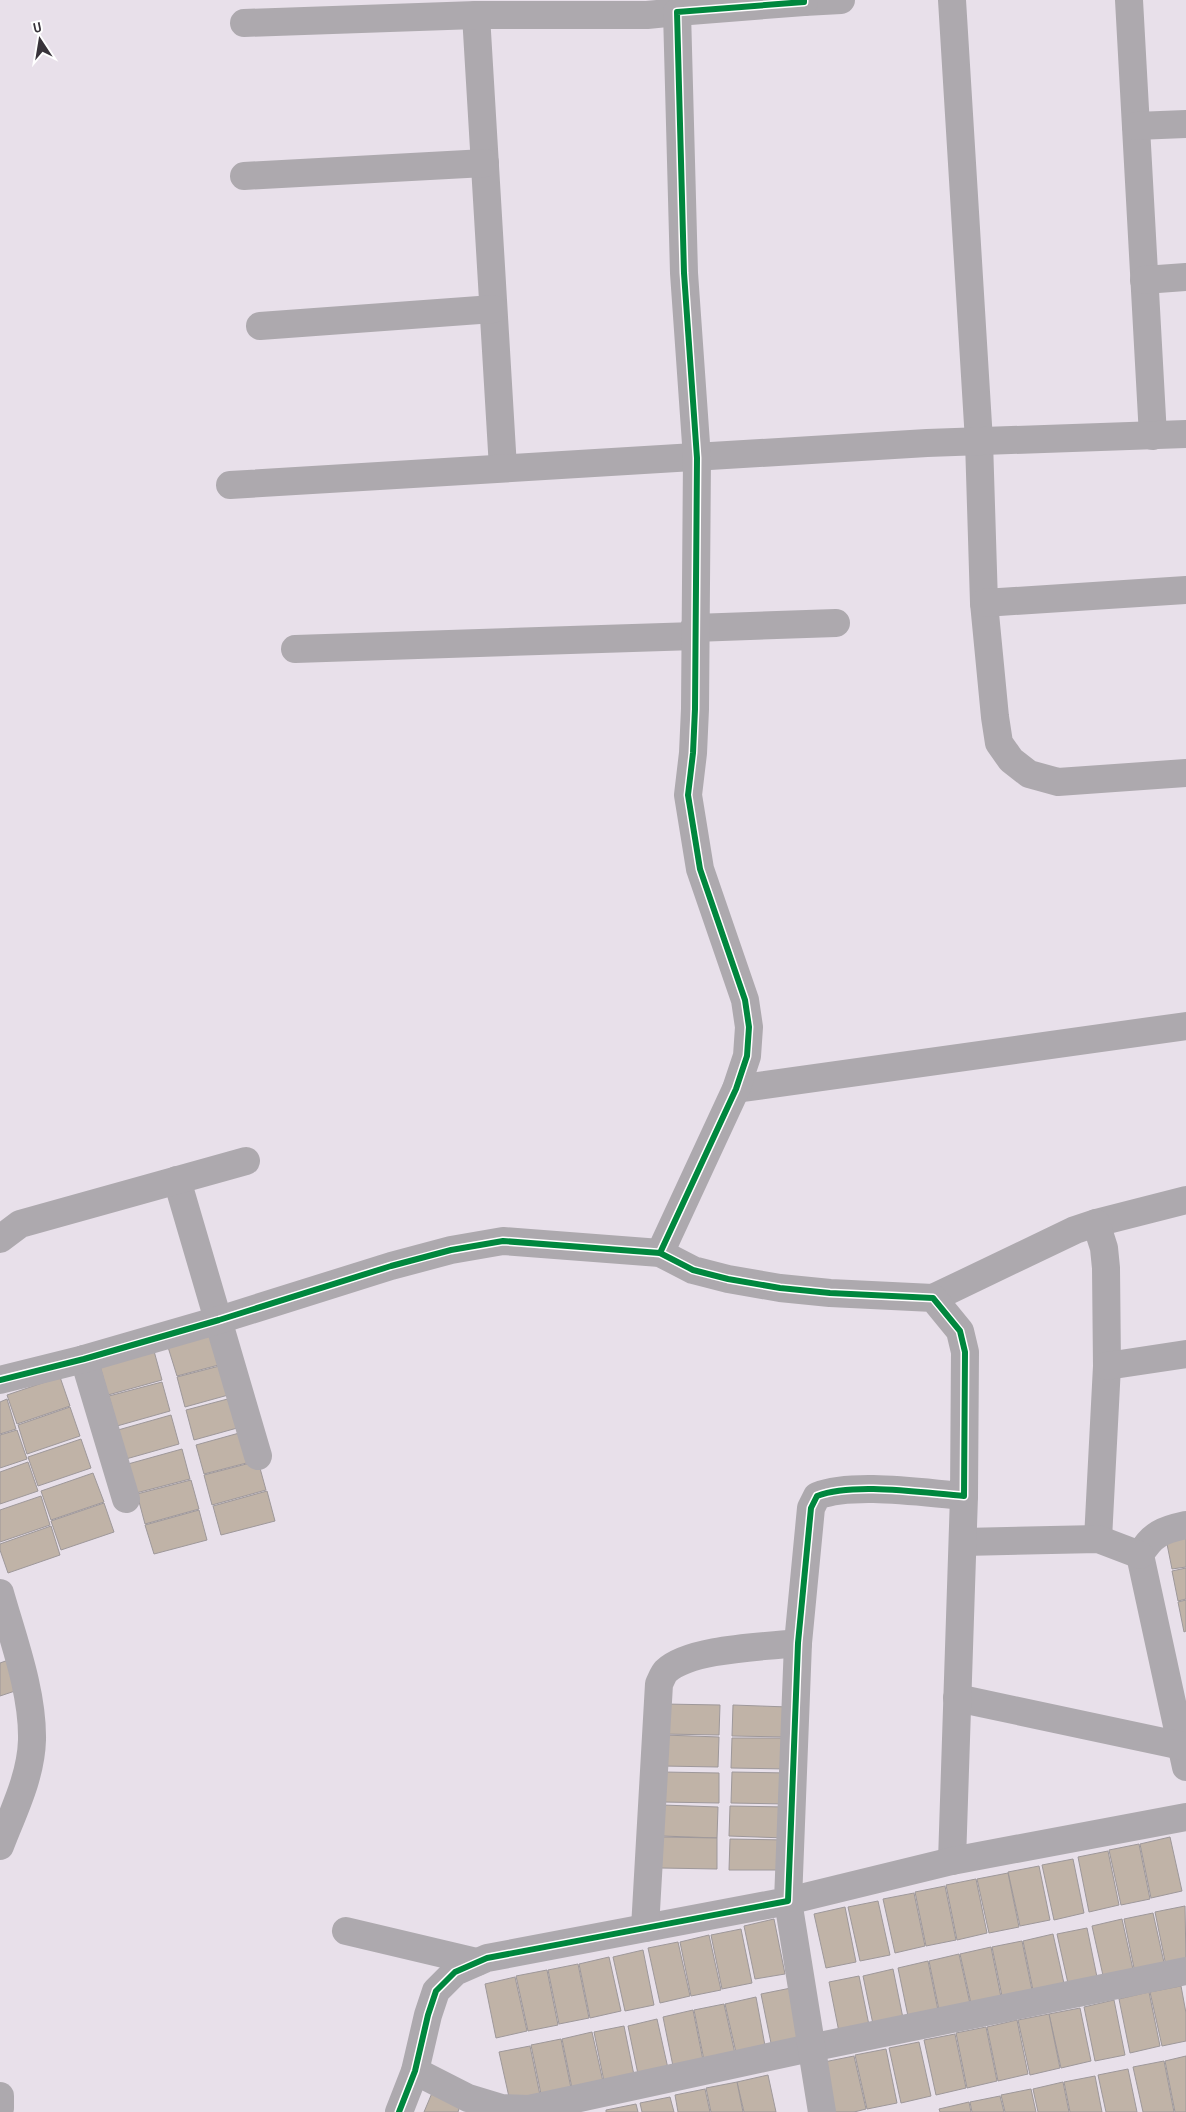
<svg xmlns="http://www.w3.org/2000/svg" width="1186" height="2112" viewBox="0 0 1186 2112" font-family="'Archivo Narrow',sans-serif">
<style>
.building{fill:#c0b3a7;stroke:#9e989a}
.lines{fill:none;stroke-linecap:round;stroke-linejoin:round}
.minor{stroke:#ada9ae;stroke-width:28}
.cycleway-casing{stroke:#fff;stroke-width:9}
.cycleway{stroke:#00873e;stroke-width:6}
</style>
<rect width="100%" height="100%" fill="#e8e0ea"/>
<g class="building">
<polygon points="222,1332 230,1362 177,1376 168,1347"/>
<polygon points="154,1351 162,1380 108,1395 100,1366"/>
<polygon points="231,1363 239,1392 185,1407 177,1377"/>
<polygon points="60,1377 70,1406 17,1424 7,1395"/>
<polygon points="162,1382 170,1411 117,1426 109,1396"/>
<polygon points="239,1396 248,1425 194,1440 186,1410"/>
<polygon points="7,1399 16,1429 0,1434 0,1402"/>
<polygon points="70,1407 80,1436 27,1454 18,1425"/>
<polygon points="171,1415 179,1444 126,1459 118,1430"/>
<polygon points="17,1430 27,1459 0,1468 0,1435"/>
<polygon points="250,1430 258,1460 204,1474 196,1445"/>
<polygon points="81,1439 91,1468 38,1486 28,1457"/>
<polygon points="182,1449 190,1479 136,1493 128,1464"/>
<polygon points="258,1461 266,1490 212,1505 204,1475"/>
<polygon points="28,1462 38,1491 0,1504 0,1472"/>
<polygon points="93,1473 104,1502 51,1520 41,1491"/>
<polygon points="191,1480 199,1509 145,1524 137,1494"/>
<polygon points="267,1491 275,1521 221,1535 213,1506"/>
<polygon points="41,1496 50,1525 0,1542 0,1510"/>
<polygon points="104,1503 114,1532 61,1550 51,1521"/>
<polygon points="199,1510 207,1540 154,1554 145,1525"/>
<polygon points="51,1526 60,1555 8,1573 0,1550 0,1544"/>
<polygon points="1186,1536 1186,1567 1172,1569 1166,1539"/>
<polygon points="1186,1568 1186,1599 1178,1601 1172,1571"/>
<polygon points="1186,1600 1186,1631 1184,1632 1178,1602"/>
<polygon points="14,1658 24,1688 0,1696 0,1663"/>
<polygon points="664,1704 720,1705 719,1735 664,1734"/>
<polygon points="733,1705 788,1707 787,1737 732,1736"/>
<polygon points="664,1735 719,1737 718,1767 663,1766"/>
<polygon points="732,1738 787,1738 787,1769 731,1768"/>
<polygon points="664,1772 719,1773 719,1803 663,1802"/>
<polygon points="732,1772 787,1773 787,1804 731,1803"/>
<polygon points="662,1805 718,1807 717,1838 662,1836"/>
<polygon points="730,1806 785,1807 785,1838 729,1836"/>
<polygon points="662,1837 717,1838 717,1869 661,1868"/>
<polygon points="1170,1837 1182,1891 1151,1898 1140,1844"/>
<polygon points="730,1839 786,1840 785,1870 729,1870"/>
<polygon points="1139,1844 1150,1899 1121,1905 1109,1850"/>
<polygon points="1108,1851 1119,1905 1089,1912 1078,1857"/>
<polygon points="1073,1859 1084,1913 1054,1920 1042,1865"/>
<polygon points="1039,1866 1050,1920 1020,1926 1008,1872"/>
<polygon points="1008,1873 1019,1927 989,1933 977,1879"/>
<polygon points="976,1879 987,1933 957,1940 946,1885"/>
<polygon points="945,1886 956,1940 926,1946 915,1892"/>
<polygon points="914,1893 925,1946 895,1953 883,1899"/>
<polygon points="878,1901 890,1955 860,1961 848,1907"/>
<polygon points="1185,1906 1186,1962 1166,1966 1155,1912"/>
<polygon points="845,1907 856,1962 826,1968 814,1914"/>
<polygon points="1153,1913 1165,1967 1135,1973 1124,1919"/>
<polygon points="774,1919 785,1974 755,1979 744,1926"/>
<polygon points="1122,1919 1134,1974 1104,1980 1092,1926"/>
<polygon points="1087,1928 1098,1982 1069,1988 1057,1934"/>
<polygon points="741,1929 752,1983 722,1989 711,1935"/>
<polygon points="1053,1934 1065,1988 1034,1995 1023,1941"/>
<polygon points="709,1935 721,1990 691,1996 680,1942"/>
<polygon points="1022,1941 1033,1995 1003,2001 992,1947"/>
<polygon points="678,1942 690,1996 660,2003 648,1948"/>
<polygon points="991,1947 1002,2002 972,2008 960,1954"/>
<polygon points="643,1950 654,2005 625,2011 613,1957"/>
<polygon points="959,1954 971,2008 940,2015 929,1961"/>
<polygon points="609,1957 621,2011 590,2018 579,1964"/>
<polygon points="928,1961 939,2015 909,2021 898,1968"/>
<polygon points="578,1964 589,2018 559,2024 548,1970"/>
<polygon points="893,1969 904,2023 874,2029 863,1976"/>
<polygon points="547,1970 558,2025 528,2031 516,1976"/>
<polygon points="859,1976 870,2030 840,2037 829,1982"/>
<polygon points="515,1977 527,2031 496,2038 485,1984"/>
<polygon points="1181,1986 1186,2013 1186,2041 1162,2046 1150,1992"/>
<polygon points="791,1988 803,2041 772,2048 761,1994"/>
<polygon points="1149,1992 1160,2046 1130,2053 1119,1999"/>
<polygon points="756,1997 766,2051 737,2057 725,2004"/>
<polygon points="1114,2000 1125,2055 1095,2061 1084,2007"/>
<polygon points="724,2004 736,2058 705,2065 694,2010"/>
<polygon points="1080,2008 1091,2061 1061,2068 1049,2014"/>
<polygon points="693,2010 704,2065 674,2071 663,2017"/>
<polygon points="1049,2014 1060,2068 1030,2075 1018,2020"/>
<polygon points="657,2019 669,2073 639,2079 628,2026"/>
<polygon points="1017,2020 1028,2074 998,2081 987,2027"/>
<polygon points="624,2026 635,2080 605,2086 594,2032"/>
<polygon points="986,2027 997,2081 967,2088 956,2033"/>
<polygon points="592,2032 604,2086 573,2093 562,2039"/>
<polygon points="955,2034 966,2088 936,2095 924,2040"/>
<polygon points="561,2039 572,2093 542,2099 531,2045"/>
<polygon points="919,2042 931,2096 901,2103 889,2048"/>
<polygon points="530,2046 541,2100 511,2106 499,2052"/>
<polygon points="886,2049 897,2103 867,2109 855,2055"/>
<polygon points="854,2056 866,2109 854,2112 834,2112 824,2062"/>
<polygon points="1186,2056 1186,2112 1175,2112 1165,2061"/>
<polygon points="1164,2061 1174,2112 1143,2112 1133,2067"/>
<polygon points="1128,2069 1137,2112 1106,2112 1098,2075"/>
<polygon points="768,2075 776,2112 744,2112 737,2082"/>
<polygon points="1095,2076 1102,2112 1070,2112 1064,2082"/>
<polygon points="737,2082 743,2112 711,2112 706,2088"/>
<polygon points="1063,2082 1069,2112 1038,2112 1033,2089"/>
<polygon points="705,2089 710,2112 678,2112 675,2095"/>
<polygon points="1031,2089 1036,2112 1005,2112 1001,2095"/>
<polygon points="432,2093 460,2105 458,2112 424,2112"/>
<polygon points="1000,2096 1004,2112 972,2112 970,2102"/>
<polygon points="670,2097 674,2112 642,2112 640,2103"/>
<polygon points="969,2102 971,2112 940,2112 939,2109"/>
<polygon points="636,2104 638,2112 606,2112 606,2110"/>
</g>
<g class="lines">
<g class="minor">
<polyline points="952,0 979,441 984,603 995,717 999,743 1011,760 1029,774 1058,782 1186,773"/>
<polyline points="1129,0 1153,436"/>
<polyline points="804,2 841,0"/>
<polyline points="476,15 503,468"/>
<polyline points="244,23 476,15 647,15 677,12"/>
<polyline points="1136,126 1186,124"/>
<polyline points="244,176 485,163"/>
<polyline points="1144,280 1186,277"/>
<polyline points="260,326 493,309"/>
<polyline points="230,485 927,443 1186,434"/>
<polyline points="984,603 1186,590"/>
<polyline points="694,628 836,623"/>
<polyline points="295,649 695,636"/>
<polyline points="736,1089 1186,1026"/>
<polyline points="177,1180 258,1456"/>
<polyline points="1096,1223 1186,1200"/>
<polyline points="0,1239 20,1224 246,1161"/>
<polyline points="660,1253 736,1089 747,1056 749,1027 745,1000 700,869 688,795 693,753 695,709 697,458 684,273 677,12 804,2 804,0"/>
<polyline points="933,1298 1075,1230 1096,1223 1104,1248 1106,1268 1107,1366 1098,1539"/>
<polyline points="84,1359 126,1499"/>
<polyline points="1107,1366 1186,1354"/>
<path d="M 0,1380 L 84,1359 L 219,1320 L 391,1266 L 451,1250 L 503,1241 L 660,1253 L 693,1270 L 728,1279 L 780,1288 L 830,1293 L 933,1298 L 960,1331 L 965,1352 L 964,1496 C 923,1493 854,1482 817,1496 L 811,1508 L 798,1643 L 788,1901 L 487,1958 L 455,1972 L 436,1991 L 428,2015 L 415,2071 L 399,2112"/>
<path d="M 1186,1525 C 1163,1530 1152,1534 1140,1555 L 1186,1767"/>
<polyline points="963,1542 1098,1539 1140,1555"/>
<path d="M 0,1593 C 13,1639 33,1692 32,1740 C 31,1777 13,1812 0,1846"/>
<polyline points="957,1698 1182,1746"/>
<polyline points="952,1861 964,1496"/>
<path d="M 645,1928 L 659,1684 C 661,1680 663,1674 666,1671 C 691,1648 765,1647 798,1643"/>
<polyline points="346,1931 477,1962"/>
<polyline points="415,2071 468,2098 501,2108 529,2109 810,2048 1186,1971"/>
<polyline points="0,2096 0,2108"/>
<polyline points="822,2112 788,1901 952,1861 1186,1817"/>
</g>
<defs>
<g id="cycleway">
<polyline points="660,1253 736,1089 747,1056 749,1027 745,1000 700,869 688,795 693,753 695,709 697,458 684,273 677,12 804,2 804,0"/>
<path d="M 0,1380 L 84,1359 L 219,1320 L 391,1266 L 451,1250 L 503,1241 L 660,1253 L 693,1270 L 728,1279 L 780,1288 L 830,1293 L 933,1298 L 960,1331 L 965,1352 L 964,1496 C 923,1493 854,1482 817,1496 L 811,1508 L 798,1643 L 788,1901 L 487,1958 L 455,1972 L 436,1991 L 428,2015 L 415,2071 L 399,2112"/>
</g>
</defs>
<use href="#cycleway" class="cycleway-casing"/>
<use href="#cycleway" class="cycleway"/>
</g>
<g transform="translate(40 40) rotate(348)" stroke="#ffffff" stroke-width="4" paint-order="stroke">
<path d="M0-4L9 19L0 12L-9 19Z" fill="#38333a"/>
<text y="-8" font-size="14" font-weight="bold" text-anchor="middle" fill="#38333a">U</text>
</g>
</svg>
